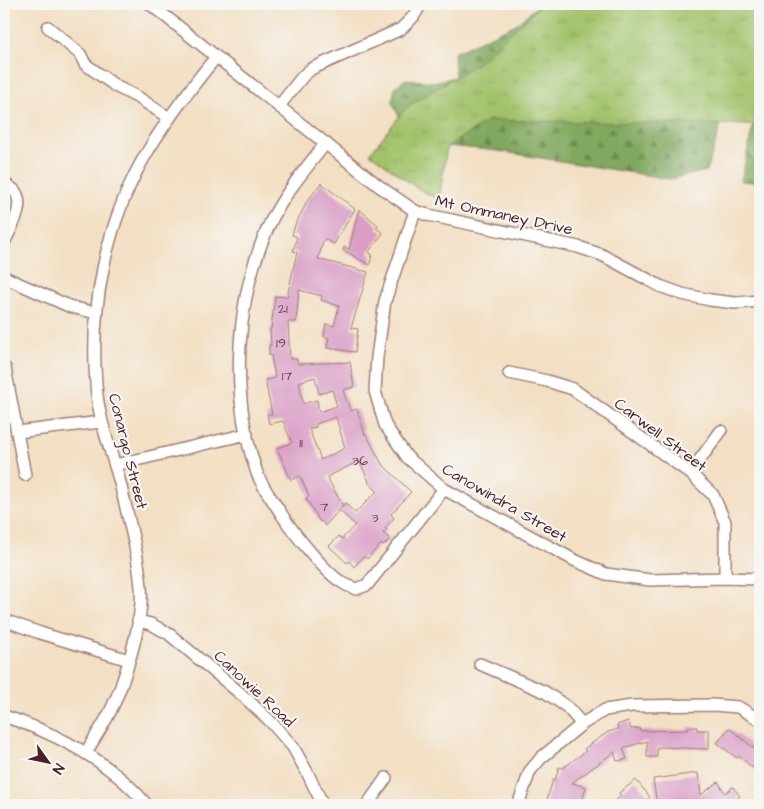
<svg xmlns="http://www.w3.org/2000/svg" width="764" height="809" viewBox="0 0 764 809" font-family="'Architects Daughter',sans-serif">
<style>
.forest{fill:url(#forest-firs);stroke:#656444}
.park{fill:url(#park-tufts);stroke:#76704a}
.building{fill:#d99dc6;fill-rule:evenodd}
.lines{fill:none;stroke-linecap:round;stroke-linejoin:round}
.minor-casing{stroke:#9e7f77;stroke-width:14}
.minor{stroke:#fff;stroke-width:11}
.labels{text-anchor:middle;stroke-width:4.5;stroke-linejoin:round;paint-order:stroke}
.number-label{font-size:14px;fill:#6e3e52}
.street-label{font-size:16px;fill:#4a1f2b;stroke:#f6f6f2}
</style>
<defs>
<pattern id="forest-firs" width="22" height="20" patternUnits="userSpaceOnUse" patternTransform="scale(1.25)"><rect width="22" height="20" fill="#80a85e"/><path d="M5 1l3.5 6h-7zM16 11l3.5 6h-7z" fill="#6b884e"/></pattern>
<pattern id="park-tufts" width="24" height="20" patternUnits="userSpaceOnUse" patternTransform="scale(1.25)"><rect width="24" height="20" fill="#a1c26a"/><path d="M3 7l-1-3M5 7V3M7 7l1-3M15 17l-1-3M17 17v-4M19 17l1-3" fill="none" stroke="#8ca65c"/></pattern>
</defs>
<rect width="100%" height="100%" fill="#f6f6f2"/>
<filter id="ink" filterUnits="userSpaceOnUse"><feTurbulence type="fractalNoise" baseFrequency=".02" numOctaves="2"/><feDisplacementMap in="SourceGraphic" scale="10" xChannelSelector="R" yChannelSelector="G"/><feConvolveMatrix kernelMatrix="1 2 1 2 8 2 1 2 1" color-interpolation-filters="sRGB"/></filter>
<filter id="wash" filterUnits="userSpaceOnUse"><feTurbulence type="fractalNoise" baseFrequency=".0096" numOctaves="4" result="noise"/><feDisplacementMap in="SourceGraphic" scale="20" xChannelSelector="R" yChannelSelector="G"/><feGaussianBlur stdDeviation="1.12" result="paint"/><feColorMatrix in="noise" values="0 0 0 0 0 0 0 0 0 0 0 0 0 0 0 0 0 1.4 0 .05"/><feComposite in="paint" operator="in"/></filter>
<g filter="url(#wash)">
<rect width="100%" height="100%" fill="#f3dfc3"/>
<polygon class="forest" points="540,4 742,4 760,17 760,183 741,181 753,125 721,124 707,171 670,179 498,151 447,146 439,200 417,188 370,153 399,117 392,102 395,87 406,79 433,82 455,77 454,53 516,24"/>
<polygon class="park" points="542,4 742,4 760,17 760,125 489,120 447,146 439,200 417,188 370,153 406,108 478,63"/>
<g id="blocks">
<g class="building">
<path d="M 321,183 L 355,209 L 334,244 L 324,239 L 318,259 L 368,272 L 351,328 L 358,329 L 355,352 L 327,348 L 329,338 L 324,337 L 326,324 L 334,326 L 339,306 L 321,300 L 322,296 L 299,290 L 296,322 L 288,322 L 290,359 L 297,359 L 298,364 L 350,362 L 354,387 L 343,390 L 350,411 L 357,409 L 365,435 L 366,434 L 382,464 L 411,492 L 391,514 L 394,518 L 385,528 L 387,529 L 383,533 L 390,539 L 383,546 L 381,544 L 367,559 L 364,556 L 354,567 L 349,561 L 347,563 L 329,546 L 339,536 L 342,539 L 355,525 L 339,510 L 325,526 L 322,521 L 320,522 L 306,498 L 309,496 L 300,476 L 291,480 L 277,448 L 292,443 L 283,421 L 269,424 L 267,414 L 272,414 L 265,380 L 275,378 L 271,355 L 269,355 L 269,345 L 271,345 L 270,329 L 271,329 L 275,296 L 287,297 L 297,252 L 293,251 L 297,237 L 292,235 L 295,225 L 306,204 L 305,204 ZM 315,377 L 319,394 L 332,390 L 337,406 L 319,412 L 317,400 L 303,404 L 299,382 ZM 336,417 L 345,448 L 321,460 L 309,429 L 316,427 L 316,424 ZM 359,461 L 369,481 L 368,482 L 377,491 L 355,513 L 345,503 L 340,509 L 343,506 L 327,477 Z"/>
<polygon points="359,209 379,226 376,228 383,233 368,253 372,254 370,265 343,250 344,247 349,249"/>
<polygon points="628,721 631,729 639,728 640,731 688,730 688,727 697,727 697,730 709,730 709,749 657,747 657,757 647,757 647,741 623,748 627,759 617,761 614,752 572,783 586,787 581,805 545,805 553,780 555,780 559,767 563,768 586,751 584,749 608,732 618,729 617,725"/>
<polygon points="729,728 760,753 760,774 739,756 737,758 717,743"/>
<polygon points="698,773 701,795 718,782 725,793 733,787 740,796 736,799 741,805 657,805 653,779"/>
<polygon points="636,780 650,797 640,805 610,805 621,796 619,793"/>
</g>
</g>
</g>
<g filter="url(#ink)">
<use href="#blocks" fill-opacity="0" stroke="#9e7f77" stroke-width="1"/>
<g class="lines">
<defs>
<g id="minor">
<polyline points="150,4 379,186 415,211 428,215 578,247 602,255 660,286 682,294 710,300 735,303 760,301"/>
<polyline points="48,27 80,54 85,64 117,87 139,98 169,118"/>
<polyline points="279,106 303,76 311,69 401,29 413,17 421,4"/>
<path d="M 326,143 C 306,168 285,193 271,221 C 235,296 229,394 257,473 C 262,487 274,502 282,515 C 293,532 326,574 343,583 C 347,586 352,587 356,589 L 367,585 L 444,489"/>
<path d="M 4,183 C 7,185 11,188 14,190 C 27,205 10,229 4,243"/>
<polyline points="415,211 385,301 377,357 375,391 385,425 407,457 444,489 574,560 606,574 650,580 725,578 760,579"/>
<polyline points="4,277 71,307 96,313"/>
<polyline points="5,368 25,475"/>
<polyline points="509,373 547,381 573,389 690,473 713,495 725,522 725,578"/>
<polyline points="17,432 101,422"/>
<polyline points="115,465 247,434"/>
<polyline points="690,473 721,431"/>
<polyline points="4,620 40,633 129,660"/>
<polyline points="138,621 151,624 169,634 241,694 271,722 293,747 307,772 323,805"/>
<polyline points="480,664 545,692 567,707 582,724"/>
<path d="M 4,716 C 58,734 110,761 147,805"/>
<path d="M 86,753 C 93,740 102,727 109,714 C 124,685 144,619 141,587 C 138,552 128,517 120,483 C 111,450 98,419 96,384 C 90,309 105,228 142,161 C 163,124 189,90 216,57"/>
<polyline points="367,805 386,778"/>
<polyline points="518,805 530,771 541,758 582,724 605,710 632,706 713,705 738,707 760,720"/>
</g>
</defs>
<use href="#minor" class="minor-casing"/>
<use href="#minor" class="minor"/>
</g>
</g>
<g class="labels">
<g class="number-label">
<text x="283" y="313">21</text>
<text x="281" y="347">19</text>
<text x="287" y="380">17</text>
<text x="301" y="447">11</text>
<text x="360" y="465">36</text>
<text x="324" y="511">7</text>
<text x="375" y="522">3</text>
</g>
<g class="street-label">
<text transform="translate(504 214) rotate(12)" y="6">Mt Ommaney Drive</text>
<text transform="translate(661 434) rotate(37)" y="6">Carwell Street</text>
<text transform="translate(129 451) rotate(76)" y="6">Conargo Street</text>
<text transform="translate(505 502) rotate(30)" y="6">Canowindra Street</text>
<text transform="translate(255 688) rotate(43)" y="6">Canowie Road</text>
</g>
</g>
<rect width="764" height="809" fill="none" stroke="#f6f6f2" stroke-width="20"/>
<g transform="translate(48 762) rotate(123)" stroke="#f6f6f2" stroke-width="4" paint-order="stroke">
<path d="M0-4L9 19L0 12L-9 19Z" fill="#4a1f2b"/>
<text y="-8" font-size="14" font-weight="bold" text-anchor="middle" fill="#4a1f2b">N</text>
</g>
</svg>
